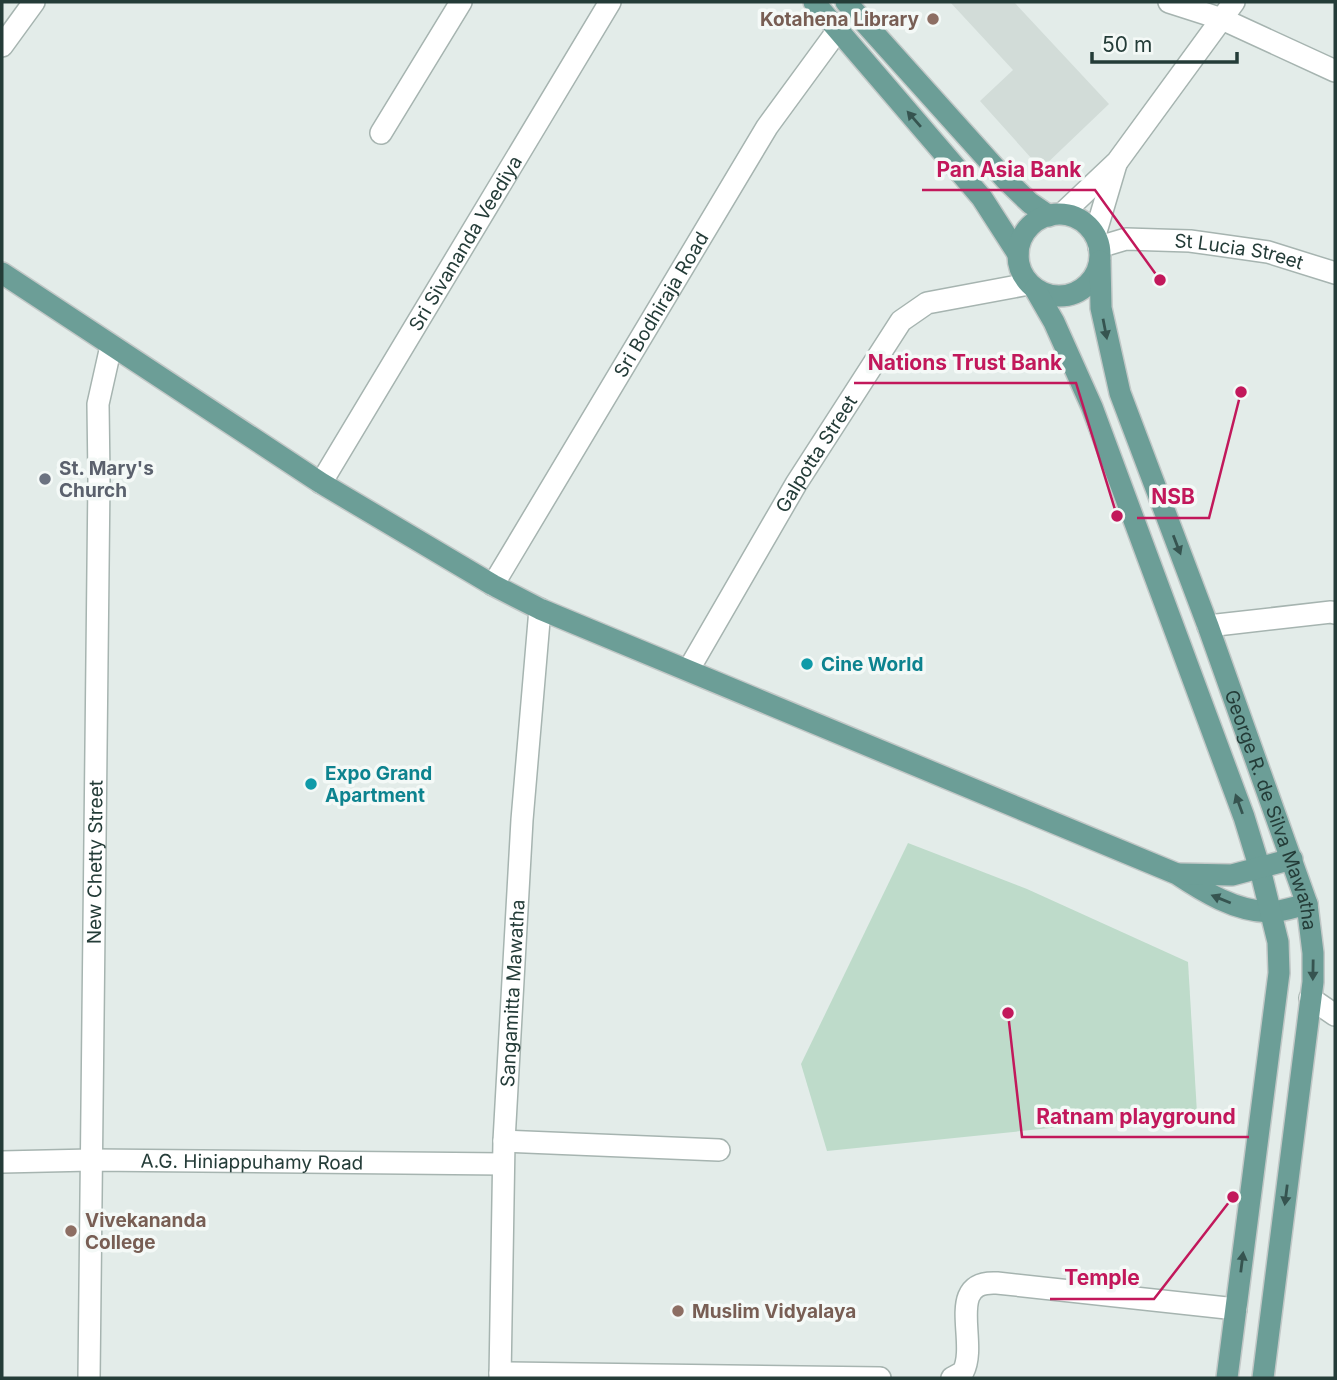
<svg xmlns="http://www.w3.org/2000/svg" width="1337" height="1380" viewBox="0 0 1337 1380" font-family="Inter,sans-serif">
<style>
.built{fill:#d2dcd8}
.green{fill:#bedbca}
.lines{fill:none;stroke-linecap:round;stroke-linejoin:round}
.minor-casing{stroke:#a6b4b0;stroke-width:24}
.major-casing{stroke:#c2c8c7;stroke-width:24}
.minor{stroke:#fff;stroke-width:21}
.major{stroke:#6c9e97;stroke-width:21}
.oneway{fill:#365450}
.education-dot{fill:#8d6e63;stroke:#f4f9f7;stroke-width:2.5}
.worship-dot{fill:#6b7280;stroke:#f4f9f7;stroke-width:2.5}
.culture-dot{fill:#0f9aa8;stroke:#f4f9f7;stroke-width:2.5}
.labels{text-anchor:middle;stroke-width:7;stroke-linejoin:round;paint-order:stroke}
.education-label{font-size:19px;font-weight:bold;fill:#785e54;stroke:#f4f9f7;text-anchor:start}
.street-label{font-size:19px;fill:#243c38;stroke:#f4f9f7}
.worship-label{font-size:19px;font-weight:bold;fill:#5b616d;stroke:#f4f9f7;text-anchor:start}
.culture-label{font-size:19px;font-weight:bold;fill:#0d838f;stroke:#f4f9f7;text-anchor:start}
.leader{fill:none;stroke:#c2185b;stroke-width:2.5}
.callout-dot{fill:#c2185b;stroke:#f4f9f7;stroke-width:2.5}
.callout-label{font-size:21px;text-anchor:middle;font-weight:bold;fill:#c2185b;stroke:#f4f9f7;stroke-width:7;stroke-linejoin:round;paint-order:stroke}
</style>
<rect width="100%" height="100%" fill="#e3ece9"/>
<polygon class="built" points="950,2 1014,2 1109,104 1041,169 980,101 1013,70"/>
<polygon class="green" points="908,843 1027,889 1188,962 1197,1113 827,1151 801,1064"/>
<g class="lines">
<defs>
<g id="minor">
<polyline points="1169,2 1222,19 1335,71"/>
<polyline points="2,46 34,2"/>
<polyline points="381,133 461,2"/>
<polyline points="1062,214 1117,162 1234,2"/>
<polyline points="1095,235 1116,164"/>
<path id="s1" d="M 1099,247 L 1126,239 L 1190,241 L 1268,252 L 1335,273"/>
<path id="s2" d="M 321,483 L 610,2"/>
<path id="s3" d="M 493,585 L 767,127 L 838,30"/>
<polyline points="1208,626 1331,612 1335,613"/>
<path id="s4" d="M 689,669 L 796,484 L 901,321 L 927,303 L 1029,284"/>
<polyline points="1310,998 1335,1015"/>
<polyline points="504,1141 719,1150"/>
<path id="s5" d="M 2,1162 L 91,1160 L 503,1164"/>
<polyline points="500,1373 880,1378"/>
<path id="s6" d="M 89,1378 L 99,478 L 98,404 L 111,346"/>
<path id="s7" d="M 500,1378 L 504,1141 L 522,820 L 540,609"/>
<path d="M 952,1378 L 963,1372 C 979,1342 944,1280 997,1283 L 1236,1309"/>
</g>
<g id="major">
<polyline points="814,2 982,198 1018,254"/>
<polyline points="846,2 1006,180 1030,203 1049,216"/>
<circle cx="1059" cy="255" r="41"/>
<path id="s8" d="M 1100,261 L 1101,308 L 1120,393 L 1208,626 L 1307,904 L 1313,953 L 1313,982 L 1263,1378"/>
<path d="M 2,273 L 321,483 L 493,585 L 540,609 L 1177,874 C 1204,892 1235,911 1269,912 C 1281,912 1295,907 1307,904"/>
<polyline points="1035,289 1054,322 1092,407 1244,817 1260,869 1278,942 1279,973 1227,1378"/>
<polyline points="1179,874 1232,875 1292,859"/>
</g>
</defs>
<use href="#minor" class="minor-casing"/>
<use href="#major" class="major-casing"/>
<use href="#minor" class="minor"/>
<use href="#major" class="major"/>
</g>
<defs><path id="oneway-solid" d="M-6-.8H1V-3.2L6.5 0L1 3.2V.8H-6Z" transform="scale(1.75)"/></defs>
<g class="oneway">
<use href="#oneway-solid" transform="translate(914 119) rotate(-131)"/>
<use href="#oneway-solid" transform="translate(1105 329) rotate(79)"/>
<use href="#oneway-solid" transform="translate(1177 545) rotate(69)"/>
<use href="#oneway-solid" transform="translate(1239 804) rotate(-110)"/>
<use href="#oneway-solid" transform="translate(1221 899) rotate(-158)"/>
<use href="#oneway-solid" transform="translate(1313 970) rotate(91)"/>
<use href="#oneway-solid" transform="translate(1286 1195) rotate(97)"/>
<use href="#oneway-solid" transform="translate(1242 1262) rotate(-83)"/>
</g>
<g class="education-dot">
<circle cx="933" cy="19" r="7"/>
<circle cx="71" cy="1231" r="7"/>
<circle cx="678" cy="1311" r="7"/>
</g>
<circle class="worship-dot" cx="45" cy="479" r="7"/>
<g class="culture-dot">
<circle cx="807" cy="664" r="7"/>
<circle cx="311" cy="784" r="7"/>
</g>
<g class="labels">
<g class="education-label">
<text x="919" y="26" text-anchor="end">Kotahena Library</text>
<text x="85" y="1227">Vivekananda<tspan x="85" dy="22">College</tspan></text>
<text x="692" y="1318">Muslim Vidyalaya</text>
</g>
<g class="street-label">
<text dy="7" stroke="none"><textPath href="#s2" startOffset="280">Sri Sivananda Veediya</textPath></text>
<text dy="7" stroke="none"><textPath href="#s1" startOffset="142">St Lucia Street</textPath></text>
<text dy="7" stroke="none"><textPath href="#s3" startOffset="327">Sri Bodhiraja Road</textPath></text>
<text dy="7" stroke="none"><textPath href="#s4" startOffset="250">Galpotta Street</textPath></text>
<text dy="7" stroke="none"><textPath href="#s8" startOffset="578">George R. de Silva Mawatha</textPath></text>
<text dy="7" stroke="none"><textPath href="#s6" startOffset="516">New Chetty Street</textPath></text>
<text dy="7" stroke="none"><textPath href="#s7" startOffset="385">Sangamitta Mawatha</textPath></text>
<text dy="7" stroke="none"><textPath href="#s5" startOffset="250">A.G. Hiniappuhamy Road</textPath></text>
</g>
<g class="worship-label">
<text x="59" y="475">St. Mary's<tspan x="59" dy="22">Church</tspan></text>
</g>
<g class="culture-label">
<text x="821" y="671">Cine World</text>
<text x="325" y="780">Expo Grand<tspan x="325" dy="22">Apartment</tspan></text>
</g>
</g>
<path class="leader" d="M1160 280L1095 190H922M1117 516L1076 383H854M1241 392L1209 518H1137M1008 1013L1022 1137H1249M1233 1197L1154 1299H1050"/>
<g class="callout-dot">
<circle cx="1160" cy="280" r="7"/>
<circle cx="1117" cy="516" r="7"/>
<circle cx="1241" cy="392" r="7"/>
<circle cx="1008" cy="1013" r="7"/>
<circle cx="1233" cy="1197" r="7"/>
</g>
<g class="callout-label">
<text x="1009" y="177">Pan Asia Bank</text>
<text x="965" y="370">Nations Trust Bank</text>
<text x="1173" y="504">NSB</text>
<text x="1136" y="1124">Ratnam playground</text>
<text x="1102" y="1285">Temple</text>
</g>
<rect width="1337" height="1380" fill="none" stroke="#243c38" stroke-width="7"/>
<path d="M1092 52v10h145v-10" fill="none" stroke="#243c38" stroke-width="3.5"/>
<text x="1102" y="52" font-size="21" fill="#243c38" stroke="#f4f9f7" stroke-width="5" paint-order="stroke">50 m</text>
</svg>
